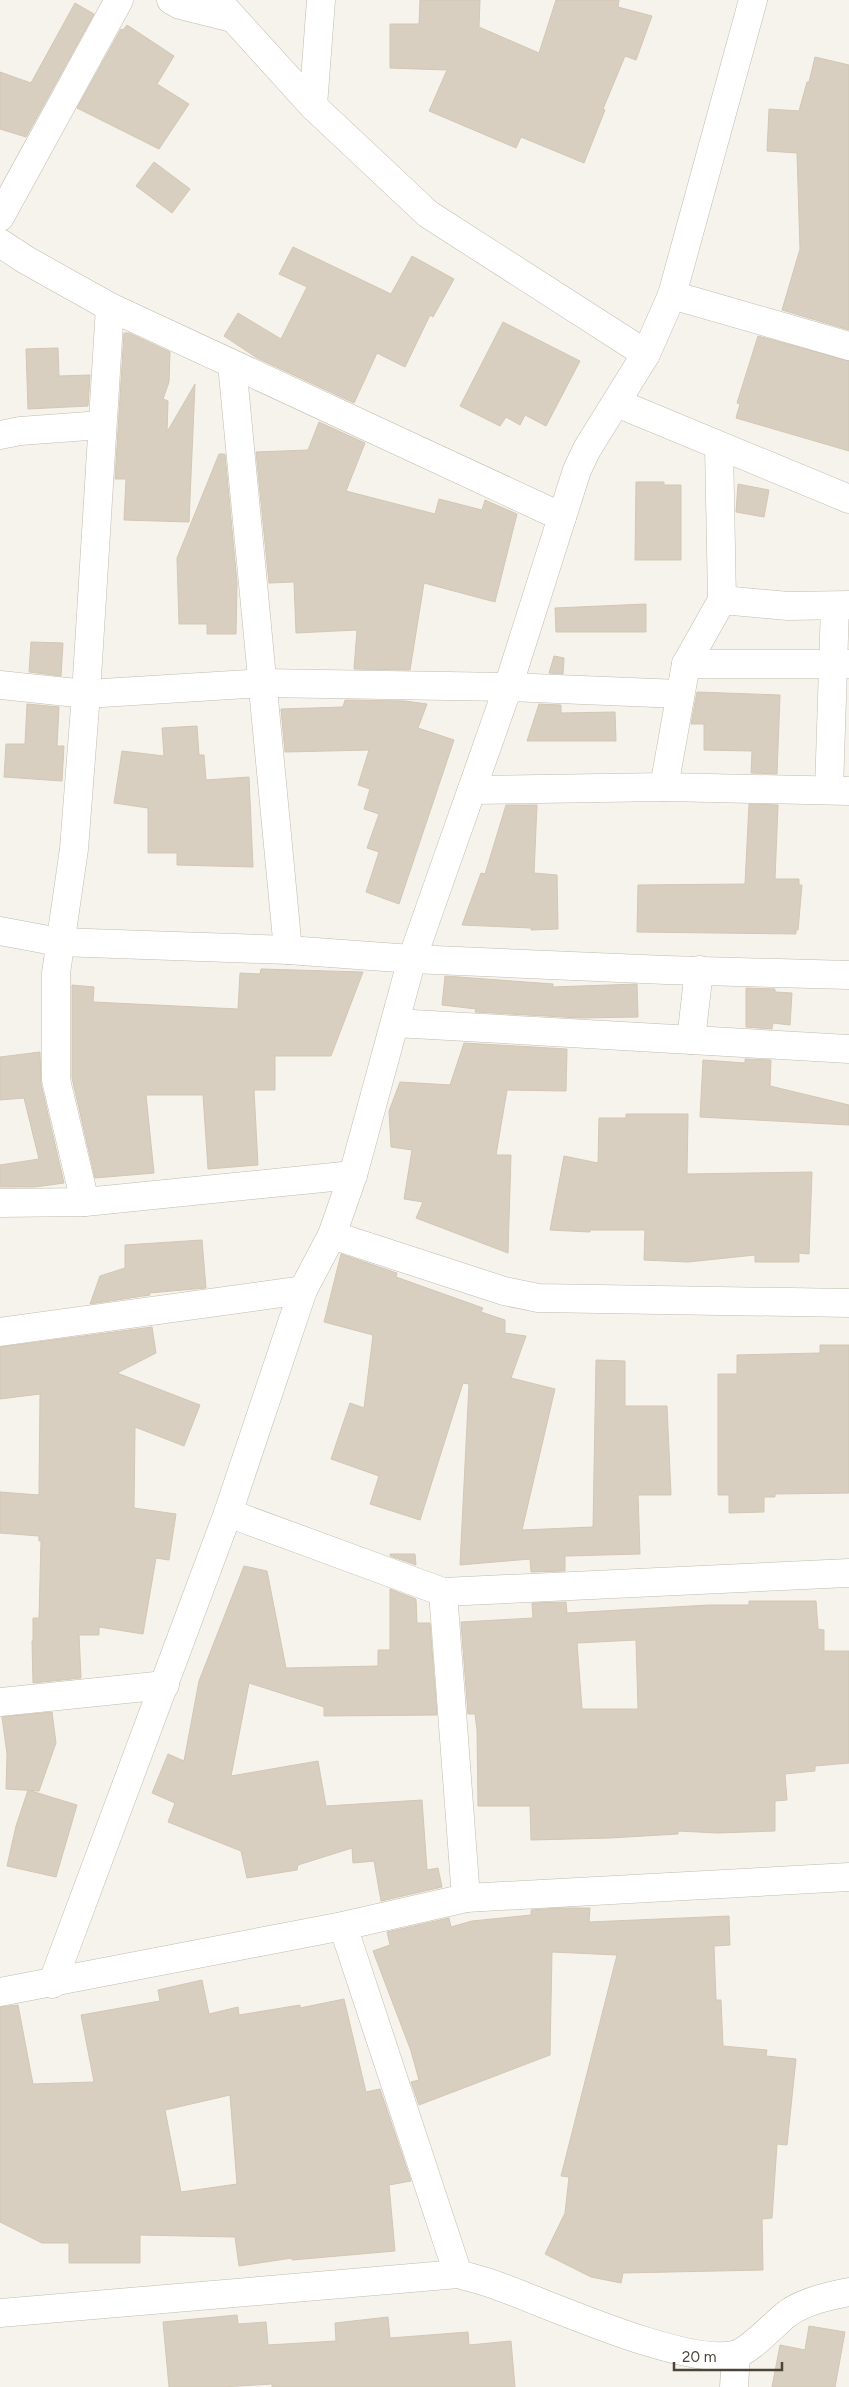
<svg xmlns="http://www.w3.org/2000/svg" width="849" height="2387" viewBox="0 0 849 2387" font-family="Figtree,sans-serif">
<style>
.building{fill:#d8cfc1;stroke:#d3c7b4;fill-rule:evenodd}
.lines{fill:none;stroke-linecap:round;stroke-linejoin:round}
.street-casing{stroke:#c2bbae;stroke-width:29}
.street{stroke:#fff;stroke-width:28}
</style>
<rect width="100%" height="100%" fill="#f6f3ec"/>
<g class="building">
<polygon points="420,0 480,0 479,27 539,53 556,0 619,0 618,7 652,16 636,60 625,56 603,109 605,110 584,163 521,137 516,148 429,111 447,70 390,68 390,24 419,24"/>
<polygon points="75,3 94,14 26,137 0,129 0,72 31,83"/>
<polygon points="127,25 174,56 157,84 189,104 159,149 77,108 121,29 123,30"/>
<polygon points="815,57 849,65 849,330 782,310 800,249 797,153 767,151 769,109 799,111 807,82 809,82"/>
<polygon points="154,162 190,189 172,213 136,186"/>
<polygon points="293,247 391,294 412,256 454,279 433,317 430,315 405,367 377,353 354,403 257,358 224,336 238,313 281,339 307,287 279,274"/>
<polygon points="503,322 580,361 546,426 525,415 520,425 506,417 500,426 460,406"/>
<polygon points="124,333 129,333 170,352 169,382 163,399 168,401 167,432 195,384 189,522 124,520 126,479 115,479"/>
<polygon points="758,336 849,361 849,451 736,418 740,404 737,403"/>
<polygon points="58,348 59,376 90,375 88,406 28,409 26,349"/>
<polygon points="319,422 365,443 346,491 435,514 439,499 482,510 485,500 517,514 495,602 424,583 410,670 354,669 357,630 296,633 294,582 269,583 256,452 308,450"/>
<polygon points="219,454 225,454 237,583 236,634 207,634 207,624 179,624 177,558"/>
<polygon points="636,482 664,482 664,485 681,485 681,560 635,560"/>
<polygon points="738,484 769,490 764,517 736,512"/>
<polygon points="646,604 646,632 556,632 555,608"/>
<polygon points="31,642 63,643 61,676 29,672"/>
<polygon points="554,656 564,658 563,674 549,673"/>
<polygon points="697,692 780,695 777,774 751,773 752,751 704,750 704,724 691,724"/>
<polygon points="345,700 405,701 427,704 418,728 454,740 399,904 366,892 379,852 367,848 379,814 364,809 370,789 358,785 369,750 285,752 281,709 343,707"/>
<polygon points="27,704 59,707 57,746 64,746 62,781 4,777 6,744 25,744"/>
<polygon points="539,704 561,705 561,713 615,712 616,741 527,741"/>
<polygon points="197,726 199,755 204,755 206,780 249,777 253,867 177,865 177,853 148,853 148,808 114,803 122,751 164,756 162,728"/>
<polygon points="749,804 778,805 775,879 799,879 799,885 802,885 798,930 796,930 796,934 637,932 638,885 745,884"/>
<polygon points="506,805 537,805 534,873 557,875 558,929 531,930 531,928 462,925 481,873 485,874"/>
<polygon points="261,969 363,972 331,1056 275,1056 275,1090 254,1090 258,1165 208,1169 203,1095 146,1095 154,1173 95,1178 72,1078 72,985 94,987 93,1002 238,1009 240,973 260,974"/>
<polygon points="445,976 553,984 553,987 637,984 638,1017 580,1018 475,1012 476,1009 442,1005"/>
<polygon points="746,988 775,989 775,992 792,993 790,1025 773,1023 772,1029 746,1027"/>
<polygon points="464,1043 567,1049 566,1091 507,1090 496,1155 511,1155 508,1253 416,1218 423,1202 404,1199 412,1150 391,1147 389,1111 400,1082 450,1085"/>
<polygon points="40,1052 41,1084 64,1183 35,1187 0,1187 0,1165 39,1159 24,1098 0,1100 0,1057"/>
<polygon points="745,1059 771,1060 770,1086 849,1105 849,1125 700,1117 703,1060 745,1063"/>
<polygon points="626,1114 688,1114 687,1174 812,1172 809,1254 799,1253 799,1262 755,1262 755,1255 688,1262 644,1260 645,1230 590,1230 590,1232 550,1230 564,1156 598,1163 599,1118 626,1118"/>
<polygon points="202,1240 206,1288 149,1293 150,1295 90,1304 100,1276 125,1268 125,1245"/>
<polygon points="341,1254 397,1273 396,1277 483,1308 481,1312 505,1320 505,1333 526,1336 511,1378 555,1389 522,1530 593,1527 596,1360 625,1361 625,1406 667,1406 671,1495 638,1495 640,1554 565,1556 565,1571 531,1572 530,1559 460,1565 469,1384 463,1383 420,1520 370,1504 379,1476 331,1459 350,1403 364,1408 373,1335 324,1322"/>
<polygon points="152,1327 156,1353 117,1373 200,1405 184,1446 135,1427 134,1508 176,1514 169,1560 156,1558 143,1634 99,1627 99,1635 79,1635 81,1678 33,1683 32,1641 33,1641 33,1618 39,1618 41,1541 39,1541 39,1536 0,1533 0,1492 39,1495 40,1394 0,1399 0,1347"/>
<polygon points="820,1345 849,1345 849,1493 775,1494 775,1497 764,1497 764,1512 729,1513 729,1495 718,1495 718,1374 737,1374 737,1355 820,1353"/>
<polygon points="390,1554 415,1554 416,1565 390,1556"/>
<polygon points="244,1566 267,1571 286,1668 378,1666 378,1650 390,1650 390,1589 416,1599 417,1623 430,1623 437,1715 324,1716 324,1707 249,1683 231,1776 318,1761 326,1806 422,1800 427,1870 438,1868 442,1887 381,1901 374,1861 353,1863 352,1848 298,1865 297,1870 247,1878 241,1851 168,1822 175,1803 152,1793 168,1754 184,1761 199,1681"/>
<path d="M 749,1601 L 816,1601 L 818,1629 L 824,1630 L 824,1651 L 849,1651 L 849,1763 L 815,1766 L 815,1771 L 785,1774 L 787,1800 L 775,1801 L 775,1831 L 718,1833 L 678,1831 L 678,1834 L 610,1838 L 531,1840 L 530,1806 L 478,1806 L 477,1730 L 475,1714 L 468,1714 L 461,1622 L 533,1618 L 532,1603 L 566,1602 L 567,1613 L 709,1605 L 749,1605 ZM 636,1640 L 638,1709 L 582,1709 L 577,1643 Z"/>
<polygon points="52,1712 56,1743 39,1791 6,1789 7,1754 2,1717"/>
<polygon points="28,1790 77,1805 56,1877 7,1866 16,1826"/>
<polygon points="560,1908 590,1908 589,1922 729,1916 730,1945 714,1946 716,2000 721,2000 723,2046 767,2050 766,2056 796,2059 787,2145 777,2144 772,2218 762,2219 763,2270 623,2273 621,2283 591,2277 545,2254 565,2213 569,2177 561,2176 617,1955 552,1952 550,2055 419,2105 411,2082 419,2080 411,2051 373,1951 390,1945 387,1932 449,1918 451,1927 472,1921 531,1915 531,1910"/>
<path d="M 202,1980 L 209,2014 L 238,2007 L 239,2015 L 300,2005 L 300,2008 L 344,1999 L 366,2092 L 380,2089 L 411,2181 L 389,2185 L 395,2251 L 292,2260 L 292,2258 L 239,2266 L 235,2237 L 140,2235 L 140,2263 L 69,2263 L 69,2243 L 42,2243 L 0,2222 L 0,2007 L 18,2005 L 33,2084 L 94,2082 L 81,2015 L 160,2001 L 158,1990 ZM 230,2095 L 237,2184 L 181,2192 L 165,2110 Z"/>
<polygon points="237,2315 238,2324 266,2322 268,2345 336,2341 335,2323 388,2317 390,2338 468,2332 469,2345 511,2341 515,2387 272,2387 272,2384 222,2387 169,2387 163,2322"/>
<polygon points="809,2326 845,2332 835,2387 772,2387 780,2345 805,2350"/>
</g>
<g class="lines">
<defs>
<g id="street">
<polyline points="171,0 180,5 232,18"/>
<polyline points="217,0 313,106 428,214 646,354"/>
<polyline points="313,106 321,0"/>
<polyline points="0,217 119,0"/>
<polyline points="0,243 26,260 110,307 562,517"/>
<polyline points="672,295 849,346"/>
<polyline points="232,364 288,950"/>
<polyline points="617,403 849,499"/>
<polyline points="0,435 20,431 102,425"/>
<polyline points="719,446 722,600"/>
<polyline points="686,664 849,664"/>
<polyline points="0,685 86,694 263,683 508,687 680,694"/>
<polyline points="664,787 686,664 722,600 788,606 849,605"/>
<polyline points="472,790 664,787 849,791"/>
<polyline points="829,790 835,606"/>
<polyline points="0,931 59,942 288,950 412,959 666,970 849,975"/>
<polyline points="395,1023 849,1049"/>
<polyline points="691,1040 699,970"/>
<polyline points="85,1202 56,1080 56,973 74,849 86,694 110,307"/>
<polyline points="0,1203 85,1202 353,1175"/>
<polyline points="332,1235 504,1291 538,1298 849,1303"/>
<polyline points="0,1332 303,1290"/>
<polyline points="228,1513 443,1592 849,1573"/>
<polyline points="443,1592 466,1898"/>
<polyline points="0,1702 165,1685"/>
<polyline points="343,1926 458,2274"/>
<polyline points="52,1984 228,1513 303,1290 332,1235 353,1175 412,959 508,687 577,470 587,449 646,354 672,295 753,0"/>
<polyline points="0,1992 343,1926 466,1898 849,1877"/>
<path d="M 0,2313 L 458,2274 C 472,2278 485,2281 498,2286 C 551,2305 684,2366 734,2355 C 749,2352 775,2323 788,2313 C 806,2301 828,2296 849,2292"/>
<polyline points="734,2387 736,2355"/>
</g>
</defs>
<use href="#street" class="street-casing"/>
<use href="#street" class="street"/>
</g>
<path d="M674 2362v8h108v-8" fill="none" stroke="#4b4439" stroke-width="2.5"/>
<text x="682" y="2362" font-size="15" fill="#4b4439" stroke="#ffffff" stroke-width="4" paint-order="stroke">20 m</text>
</svg>
